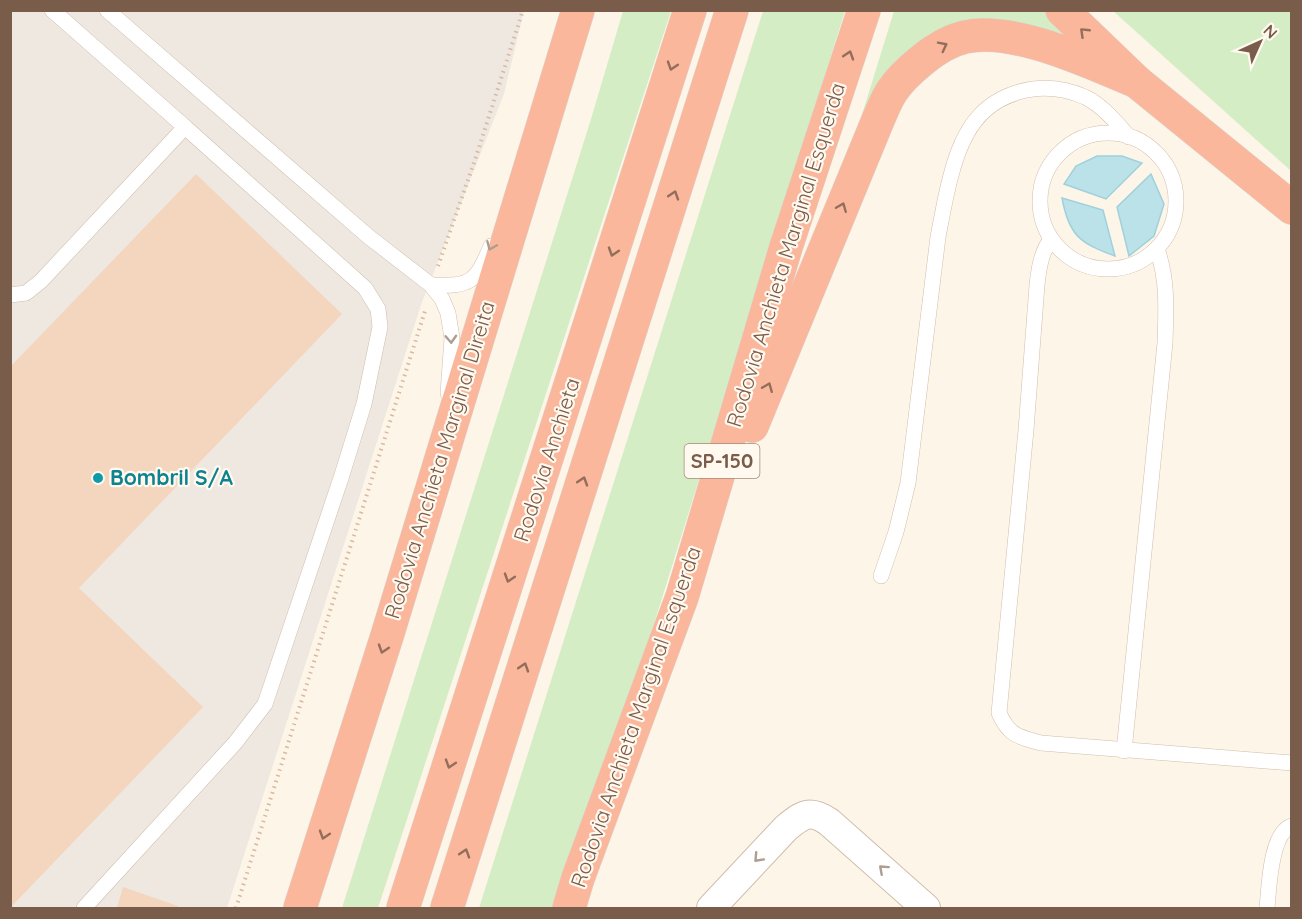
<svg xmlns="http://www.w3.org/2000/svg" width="1302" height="919" viewBox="0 0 1302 919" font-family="Quicksand,sans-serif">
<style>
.industrial{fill:#eee8e1}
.green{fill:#d4edc5}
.water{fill:#bbe1e9;stroke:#a0d1db;stroke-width:1.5}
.building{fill:#f4d5be}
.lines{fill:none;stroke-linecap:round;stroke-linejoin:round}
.lane-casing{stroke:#d1bdac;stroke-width:16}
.street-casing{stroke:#d1bdac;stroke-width:30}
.highway-casing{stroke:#dcd5d0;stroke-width:34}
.path{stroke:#dab8a0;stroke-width:4;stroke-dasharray:1.5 4.5;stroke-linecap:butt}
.lane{stroke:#fff;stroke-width:15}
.street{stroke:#fff;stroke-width:28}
.highway{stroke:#fab79c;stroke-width:33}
.oneway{stroke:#946e5a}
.oneway2{stroke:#af9d92}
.culture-dot{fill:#0f9aa8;stroke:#fff9ef;stroke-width:2}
.labels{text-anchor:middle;stroke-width:4.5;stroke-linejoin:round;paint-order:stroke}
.shield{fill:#fff9ef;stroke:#a28b7c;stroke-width:1.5}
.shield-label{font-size:20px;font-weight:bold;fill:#7a5c4a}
.street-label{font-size:21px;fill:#7a5c4a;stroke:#fff9ef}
.culture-label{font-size:21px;font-weight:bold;fill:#0d838f;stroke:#fff9ef;text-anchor:start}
</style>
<rect width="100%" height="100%" fill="#fdf6e8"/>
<polygon class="industrial" points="10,11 524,11 504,94 421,305 227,908 11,908"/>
<g class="green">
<polygon points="623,11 671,11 378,908 342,908 591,119"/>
<polygon points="763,11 845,11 639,672 556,908 479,908"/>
<polygon points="894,11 1048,11 1069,35 1024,25 965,25 929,34 902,58 855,137"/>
<polygon points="1113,11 1291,11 1291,171"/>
</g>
<g class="water">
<polygon points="1097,156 1122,156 1142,163 1106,199 1064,184 1076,166"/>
<polygon points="1151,174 1164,204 1154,236 1129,256 1117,207"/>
<path d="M 1062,198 L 1103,210 L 1115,256 C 1080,243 1069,236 1062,198 Z"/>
</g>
<g class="building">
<polygon points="196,174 342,314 79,588 203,707 10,908 10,367"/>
<polygon points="123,887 178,906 177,908 117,908"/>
</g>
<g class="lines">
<defs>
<g id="lane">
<polyline points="52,10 185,127"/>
<polyline points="107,10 369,237 431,285 442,299 448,313 452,338 448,393"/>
<circle cx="1108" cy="201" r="68"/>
<path d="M 1051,239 C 1041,253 1039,267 1037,285 L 1026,430 L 999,713 C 1009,736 1019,737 1041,743 L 1292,763"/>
<path d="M 431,285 C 471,287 476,282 491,246"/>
<polyline points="10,295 26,293 41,281 185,127 365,288 378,309 380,327 364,404 341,478 265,704 235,743 84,908"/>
<path d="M 881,576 L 896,532 L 908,483 L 938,237 C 944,206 951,162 966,135 C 989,91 1041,78 1085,97 C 1102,105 1117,123 1129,137"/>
<path d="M 1124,751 L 1165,343 C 1166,310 1168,280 1157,249"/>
<path d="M 1267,908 C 1269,889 1270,832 1292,826"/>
</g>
<path id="street" d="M 711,908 L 786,828 C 803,814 810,809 829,822 L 926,908"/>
<g id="highway">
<polyline points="1062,10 1137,82 1292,208"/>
<path d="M 752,426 L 878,120 C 882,111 886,100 892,91 C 900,79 910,70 921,61 C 933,51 948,41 965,37 C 1014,26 1091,63 1137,82"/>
<polyline points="300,908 387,636 578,10"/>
<polyline points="403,908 690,10"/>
<polyline points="447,908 732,10"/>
<polyline points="569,908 578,878 682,597 786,247 864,10"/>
</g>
</defs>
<use href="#lane" class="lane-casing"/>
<use href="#street" class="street-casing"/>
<use href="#highway" class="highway-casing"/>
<g class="path">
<polyline points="438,266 476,157 523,10"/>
<polyline points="236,908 425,311"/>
</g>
<use href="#lane" class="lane"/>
<use href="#street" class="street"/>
<use href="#highway" class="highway"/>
</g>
<defs><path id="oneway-chevron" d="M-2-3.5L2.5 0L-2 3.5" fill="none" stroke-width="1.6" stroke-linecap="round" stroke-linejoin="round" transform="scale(1.5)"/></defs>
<g class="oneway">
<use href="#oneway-chevron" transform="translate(1084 32) rotate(-136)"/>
<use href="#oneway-chevron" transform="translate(943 46) rotate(-27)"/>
<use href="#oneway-chevron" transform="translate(849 55) rotate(-72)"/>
<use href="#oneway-chevron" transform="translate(672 66) rotate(108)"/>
<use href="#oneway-chevron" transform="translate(674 195) rotate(-72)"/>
<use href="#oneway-chevron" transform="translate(842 207) rotate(-68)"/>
<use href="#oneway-chevron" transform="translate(613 252) rotate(108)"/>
<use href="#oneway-chevron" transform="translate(768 387) rotate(-68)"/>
<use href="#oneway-chevron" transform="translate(583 481) rotate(-72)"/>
<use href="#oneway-chevron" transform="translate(509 578) rotate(108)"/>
<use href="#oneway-chevron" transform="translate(383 649) rotate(108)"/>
<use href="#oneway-chevron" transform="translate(524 667) rotate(-72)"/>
<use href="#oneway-chevron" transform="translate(450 764) rotate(108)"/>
<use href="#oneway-chevron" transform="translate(324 835) rotate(108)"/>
<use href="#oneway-chevron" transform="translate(465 853) rotate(-72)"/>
</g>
<g class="oneway2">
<use href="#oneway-chevron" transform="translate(491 246) rotate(113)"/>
<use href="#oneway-chevron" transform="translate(451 339) rotate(87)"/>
<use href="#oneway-chevron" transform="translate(758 858) rotate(133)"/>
<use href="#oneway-chevron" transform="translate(883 869) rotate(-138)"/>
</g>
<circle class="culture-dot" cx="98" cy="478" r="6"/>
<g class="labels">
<rect class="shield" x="684.5" y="444" width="75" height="34" rx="4.5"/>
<g class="shield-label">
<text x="722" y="468">SP-150</text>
</g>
<g class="street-label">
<text transform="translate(786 255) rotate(-73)" y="7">Rodovia Anchieta Marginal Esquerda</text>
<text transform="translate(440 460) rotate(-73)" y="7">Rodovia Anchieta Marginal Direita</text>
<text transform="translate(547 460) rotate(-72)" y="7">Rodovia Anchieta</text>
<text transform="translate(636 717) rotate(-71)" y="7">Rodovia Anchieta Marginal Esquerda</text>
</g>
<g class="culture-label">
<text x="110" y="485">Bombril S/A</text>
</g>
</g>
<rect width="1302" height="919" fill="none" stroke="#7a5c4a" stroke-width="24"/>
<g transform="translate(1260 42) rotate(45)" stroke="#fff9ef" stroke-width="4.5" paint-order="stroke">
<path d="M0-4.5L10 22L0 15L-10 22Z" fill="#7a5c4a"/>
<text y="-9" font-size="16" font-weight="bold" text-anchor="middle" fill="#7a5c4a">N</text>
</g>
</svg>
